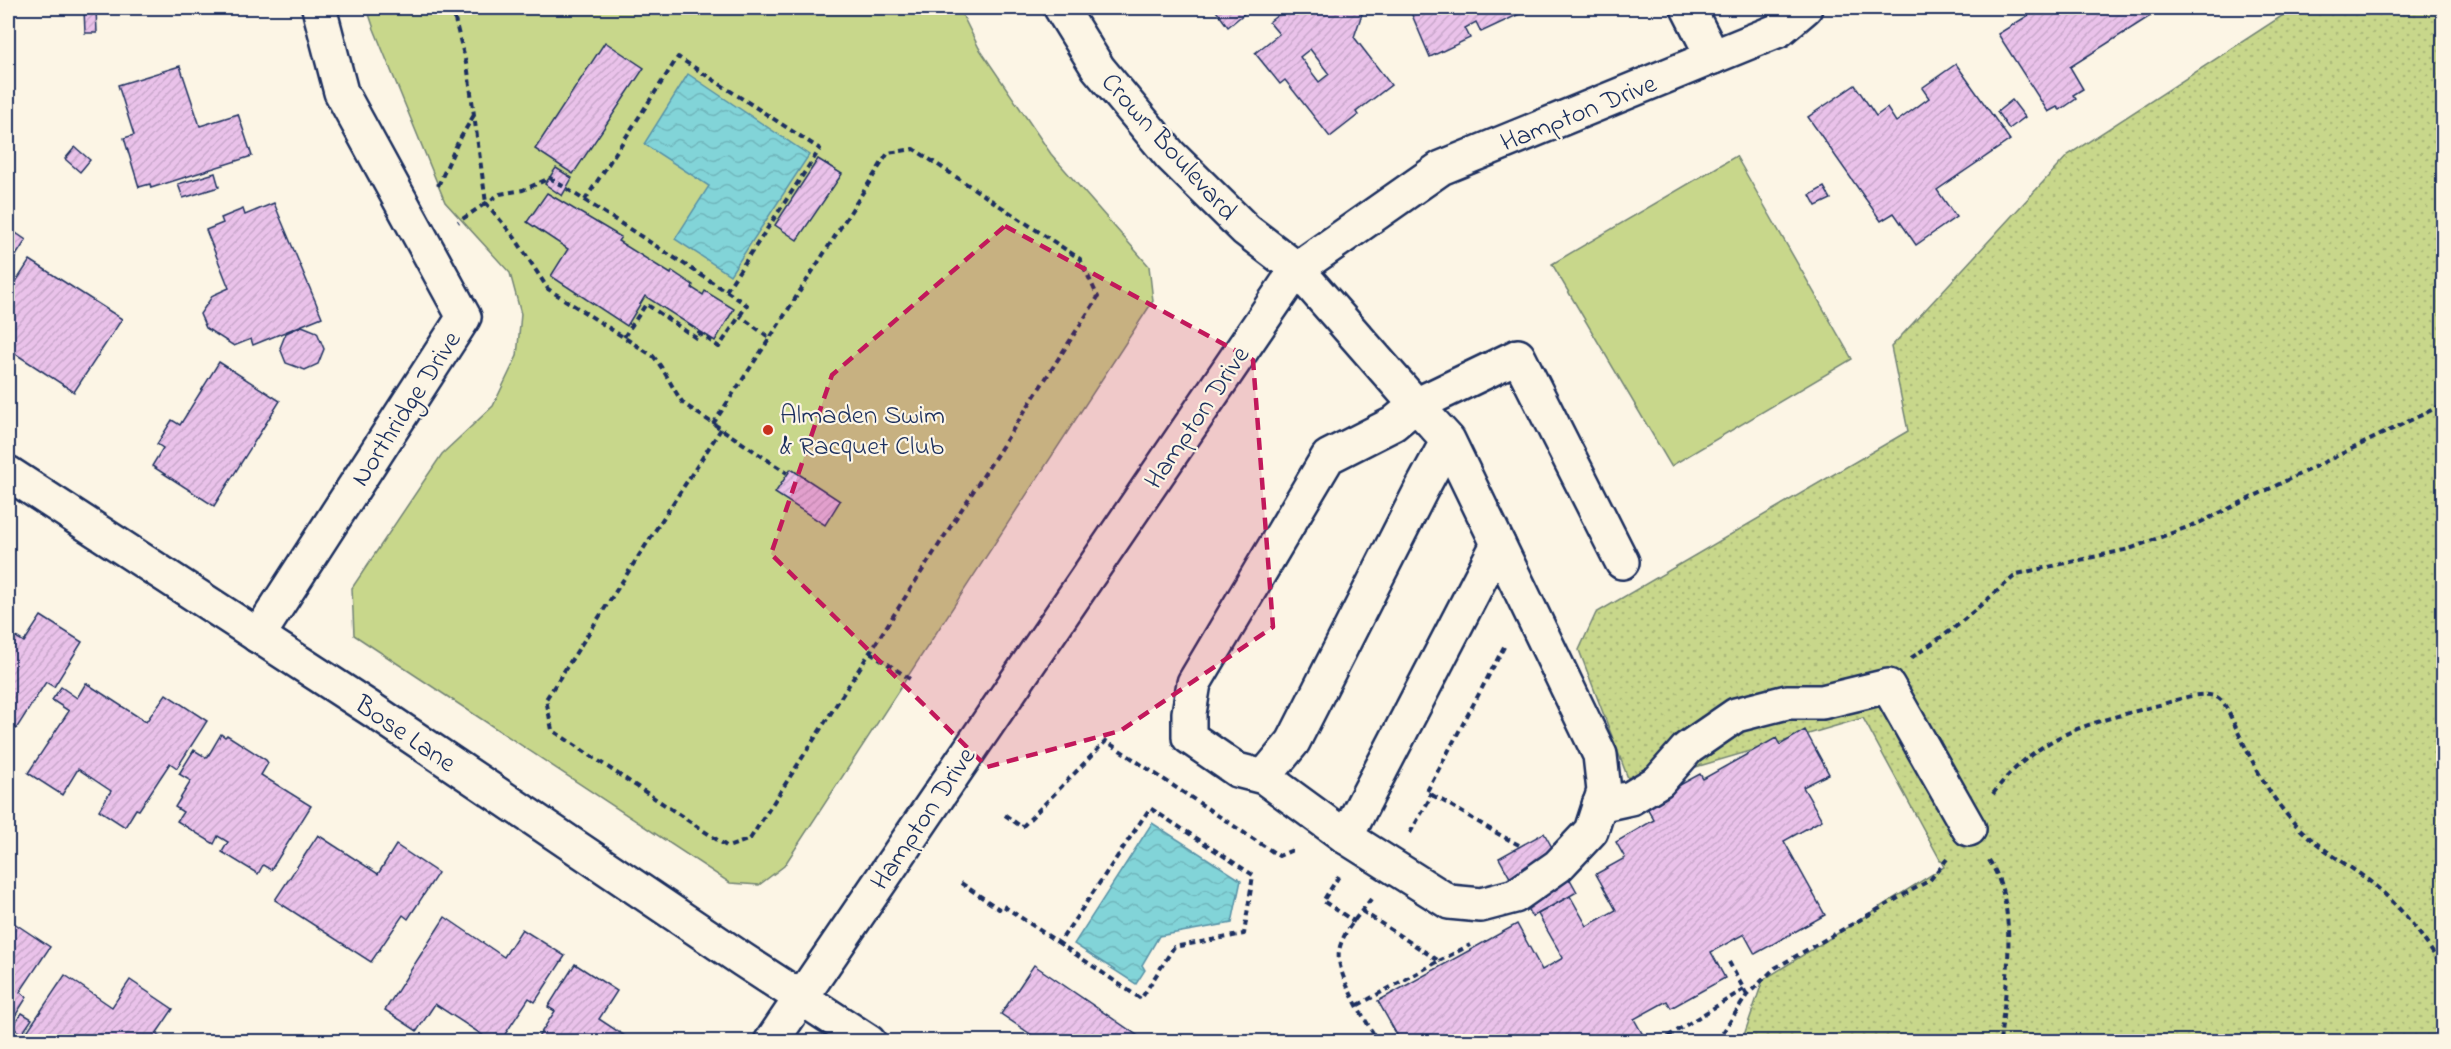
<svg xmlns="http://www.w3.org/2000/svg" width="2451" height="1049" viewBox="0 0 2451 1049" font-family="'Indie Flower',sans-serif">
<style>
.grass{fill:url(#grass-dots);stroke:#728374;stroke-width:1.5}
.park{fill:#c8d78b;stroke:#728374;stroke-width:1.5}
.water{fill:url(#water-waves);stroke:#5992a7;stroke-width:1.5}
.building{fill:url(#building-hatch);stroke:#1b2f5e;stroke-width:1.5;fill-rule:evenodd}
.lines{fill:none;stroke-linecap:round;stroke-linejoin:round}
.minor-casing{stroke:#1b2f5e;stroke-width:38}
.path{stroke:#1b2f5e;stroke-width:4;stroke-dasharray:6 4.5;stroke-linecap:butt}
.minor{stroke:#fcf5e5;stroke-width:33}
.marked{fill:#c2185b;fill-opacity:0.2;stroke:#c2185b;stroke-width:4.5;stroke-dasharray:12 8;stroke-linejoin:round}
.poi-dot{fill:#c8321e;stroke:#fcf5e5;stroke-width:2}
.labels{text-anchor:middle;stroke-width:4.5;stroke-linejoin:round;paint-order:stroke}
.street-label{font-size:27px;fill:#1b2f5e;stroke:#fcf5e5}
.poi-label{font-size:27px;fill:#1b2f5e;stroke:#fcf5e5;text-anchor:start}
</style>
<defs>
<pattern id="grass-dots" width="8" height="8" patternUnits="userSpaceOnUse" patternTransform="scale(1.5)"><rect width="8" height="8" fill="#c8d78b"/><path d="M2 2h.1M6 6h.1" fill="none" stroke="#abb97a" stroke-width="1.8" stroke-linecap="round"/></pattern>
<pattern id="water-waves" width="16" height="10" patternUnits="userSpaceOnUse" patternTransform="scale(1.5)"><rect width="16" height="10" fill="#82d4d8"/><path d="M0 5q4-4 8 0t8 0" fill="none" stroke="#70b6bc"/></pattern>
<pattern id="building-hatch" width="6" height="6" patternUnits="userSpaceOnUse" patternTransform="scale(1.5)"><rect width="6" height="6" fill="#eac2ea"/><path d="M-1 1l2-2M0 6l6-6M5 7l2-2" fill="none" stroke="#c8a7cb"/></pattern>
</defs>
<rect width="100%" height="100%" fill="#fcf5e5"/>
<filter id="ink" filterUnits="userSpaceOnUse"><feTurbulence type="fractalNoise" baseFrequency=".0167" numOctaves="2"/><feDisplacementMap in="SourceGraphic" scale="12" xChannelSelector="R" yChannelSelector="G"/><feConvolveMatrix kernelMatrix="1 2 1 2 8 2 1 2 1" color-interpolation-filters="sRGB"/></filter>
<g filter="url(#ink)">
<polygon class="grass" points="2294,8 2443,8 2443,1041 1742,1041 1763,980 1944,867 1863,718 1631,786 1579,650 1596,613 1908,431 1891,347 2068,155"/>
<g class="park">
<polygon points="367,8 959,8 979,48 1051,154 1149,266 1153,301 784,866 759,885 730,883 354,635 352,588 442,454 493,406 517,356 521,314 510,273 445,202 374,29"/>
<polygon points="1736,156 1852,359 1671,466 1552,264"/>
</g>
<g class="water">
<polygon points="688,74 809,155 730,275 675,239 709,186 644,144"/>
<polygon points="1152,823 1241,880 1232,923 1159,936 1142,965 1145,970 1136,984 1074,944"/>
</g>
<g class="building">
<polygon points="1214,8 1251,8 1228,27"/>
<path d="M 1287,8 L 1364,8 L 1354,37 L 1391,85 L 1356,112 L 1358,115 L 1330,137 L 1285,80 L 1280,84 L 1255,53 L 1279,34 L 1269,22 ZM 1310,49 L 1329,74 L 1319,82 L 1300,57 Z"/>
<polygon points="1409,8 1526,8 1528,10 1481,32 1476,22 1465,28 1470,38 1430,57"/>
<polygon points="2040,8 2163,8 2070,67 2083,89 2073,95 2076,99 2060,110 2057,107 2048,112 1998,34"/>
<polygon points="84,9 96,9 97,33 85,33"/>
<polygon points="605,42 644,68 573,174 535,149"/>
<polygon points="1956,64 2010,140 1937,190 1956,217 1916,245 1894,213 1881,221 1808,117 1855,85 1876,116 1887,108 1896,122 1929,98 1922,88"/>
<polygon points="180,66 200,126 238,114 252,156 151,188 150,184 139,187 124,138 134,135 118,85"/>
<polygon points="2012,100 2025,117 2009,129 1997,112"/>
<polygon points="75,147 90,160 80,172 65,159"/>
<polygon points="818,159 842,174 797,240 775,225"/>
<polygon points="556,168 572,178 562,196 545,184"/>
<polygon points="215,173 219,187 183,198 178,184"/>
<polygon points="1824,187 1831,199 1816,206 1810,195"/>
<polygon points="547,193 621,237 618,241 671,274 672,271 693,285 692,288 703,295 705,291 734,309 715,341 645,296 627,326 551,276 568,249 527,222"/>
<polygon points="274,203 322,317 253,345 251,339 234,346 206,328 200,314 213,295 229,288 206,230 223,223 221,218 243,209 245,215"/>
<polygon points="13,231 26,240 12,262 8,259 8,239"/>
<polygon points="30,260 122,319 74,392 8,349 8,294"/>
<polygon points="302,326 317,332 324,349 318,364 305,370 286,363 280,348 286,333"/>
<polygon points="219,362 280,401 214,506 152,466 163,448 157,444 172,420 180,425"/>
<polygon points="791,469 840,501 825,525 775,493"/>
<polygon points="41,616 82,642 54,687 46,682 16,729 8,723 8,632 24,642"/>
<polygon points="86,683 146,722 166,694 207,721 177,768 170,763 139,810 136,809 125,827 99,810 111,791 78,769 62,795 28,773 69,711 52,700 61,687 77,698"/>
<polygon points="1805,730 1829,774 1803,787 1822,820 1784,841 1825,915 1755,954 1744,934 1711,952 1725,978 1671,1008 1667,1001 1634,1019 1647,1042 1401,1042 1378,1001 1517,924 1542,970 1563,958 1538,914 1570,896 1587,926 1616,910 1596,874 1625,858 1616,842 1654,820 1645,804 1700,774 1703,779 1776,738 1780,745"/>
<polygon points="221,734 225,737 227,735 266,760 268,763 261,775 311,806 271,870 263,865 258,874 222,852 228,842 218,836 214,844 177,821 183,812 175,807 191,781 179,774 194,750 207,758"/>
<polygon points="1544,833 1577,892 1532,917 1499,858"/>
<polygon points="318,835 378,874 396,845 438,873 408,919 403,915 371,962 275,900"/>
<polygon points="445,917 504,957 522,929 565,956 535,1002 529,998 500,1042 493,1042 435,1004 417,1031 385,1010"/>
<polygon points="8,919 50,947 20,992 27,997 8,1027"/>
<polygon points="575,964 617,991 599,1019 634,1042 535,1042 555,1011 548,1007"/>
<polygon points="1034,965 1147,1042 1042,1042 1001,1014"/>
<polygon points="65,975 112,1007 130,980 173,1009 156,1034 163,1038 161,1042 20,1042"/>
<polygon points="22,1013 32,1019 22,1034 12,1027"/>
</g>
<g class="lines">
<defs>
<g id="minor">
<polyline points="1061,8 1098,68 1170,155 1246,230 1297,269 1416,405 1518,356 1622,562"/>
<polyline points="1688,8 1713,57"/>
<polyline points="8,473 374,711 743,960 869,1042"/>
<polyline points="258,636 464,317 341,92 319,8"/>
<polyline points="1264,777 1346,837 1449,902 1481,905 1515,896 1558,866 1591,831 1604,791 1600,755 1448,440 1416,405 1393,424 1328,457 1194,683 1189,713 1189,737 1237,770 1264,777 1293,742 1421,490 1448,440"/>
<polyline points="1599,805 1631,798 1659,781 1688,748 1736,715 1787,702 1822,702 1888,686 1969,829"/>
<polyline points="1346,837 1498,544"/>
<polyline points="771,1042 1297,269 1441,168 1779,30 1805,8"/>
</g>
</defs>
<use href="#minor" class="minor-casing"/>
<g class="path">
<polyline points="452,8 468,71 486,203 458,222"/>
<polyline points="438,186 458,142 474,115"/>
<path d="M 585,200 L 678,57 L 820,149 L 726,291 L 550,178 L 523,190 L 500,194 L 486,203 L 515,238 L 548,289 L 653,356 C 666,371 672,389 684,404 L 787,473"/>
<polyline points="624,337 646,304 696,338 699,333 719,347 747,305 726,291"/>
<polyline points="713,424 770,338"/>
<polyline points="721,429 546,699 552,730 728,847 750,839 1098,297 1080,259 914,149 888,153 770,338 740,316"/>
<polyline points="870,652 913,681"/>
<polyline points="1911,658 1953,629 2017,574 2129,549 2201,522 2444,404"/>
<path d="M 1993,794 C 2007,774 2026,757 2047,744 C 2080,724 2118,716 2155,706 C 2173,702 2196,691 2214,696 C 2221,698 2224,704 2227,709 C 2246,748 2264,791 2295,824 C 2315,845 2340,860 2364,877 C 2398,902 2423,935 2444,971"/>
<path d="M 1432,795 C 1462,811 1489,830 1519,845"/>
<polyline points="1005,815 1022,827 1106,741 1279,856 1295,849"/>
<polyline points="1410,833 1432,795 1426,793 1505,645"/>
<path d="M 1989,860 C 2020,907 2006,987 2000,1042"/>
<polyline points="1339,876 1323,901 1355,922"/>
<polyline points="961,883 999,909 1002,905 1059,943 1150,808 1253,875 1244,934 1174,947 1141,999 1059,943"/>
<path d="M 1371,899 C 1360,914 1342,932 1339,951 C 1335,975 1367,1021 1378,1042"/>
<polyline points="1439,961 1470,945"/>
<polyline points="1729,962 1747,995"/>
<polyline points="1358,1005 1439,961 1362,911"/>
<polyline points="1659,1042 1744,989"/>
<polyline points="1717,1042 1747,995 1775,968 1930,880 1947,859"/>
</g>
<use href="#minor" class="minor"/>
</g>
</g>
<path class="marked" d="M 1005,226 L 1253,360 L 1273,627 L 1120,731 L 987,767 L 771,554 L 832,375 Z"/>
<circle class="poi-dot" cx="768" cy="430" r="6"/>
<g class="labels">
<g class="street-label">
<text transform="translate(1578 112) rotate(-22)" y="9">Hampton Drive</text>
<text transform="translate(1170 146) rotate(48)" y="9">Crown Boulevard</text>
<text transform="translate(405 408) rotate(-57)" y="9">Northridge Drive</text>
<text transform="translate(1196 417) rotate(-56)" y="9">Hampton Drive</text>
<text transform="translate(406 733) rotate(34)" y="9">Bose Lane</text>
<text transform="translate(922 818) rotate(-56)" y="9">Hampton Drive</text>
</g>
<g class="poi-label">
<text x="780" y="423">Almaden Swim<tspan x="780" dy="31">&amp; Racquet Club</tspan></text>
</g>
</g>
<rect width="2451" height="1049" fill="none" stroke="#fcf5e5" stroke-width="30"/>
<rect x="15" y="15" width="2421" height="1019" fill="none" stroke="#1b2f5e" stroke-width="2" filter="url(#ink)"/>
</svg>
